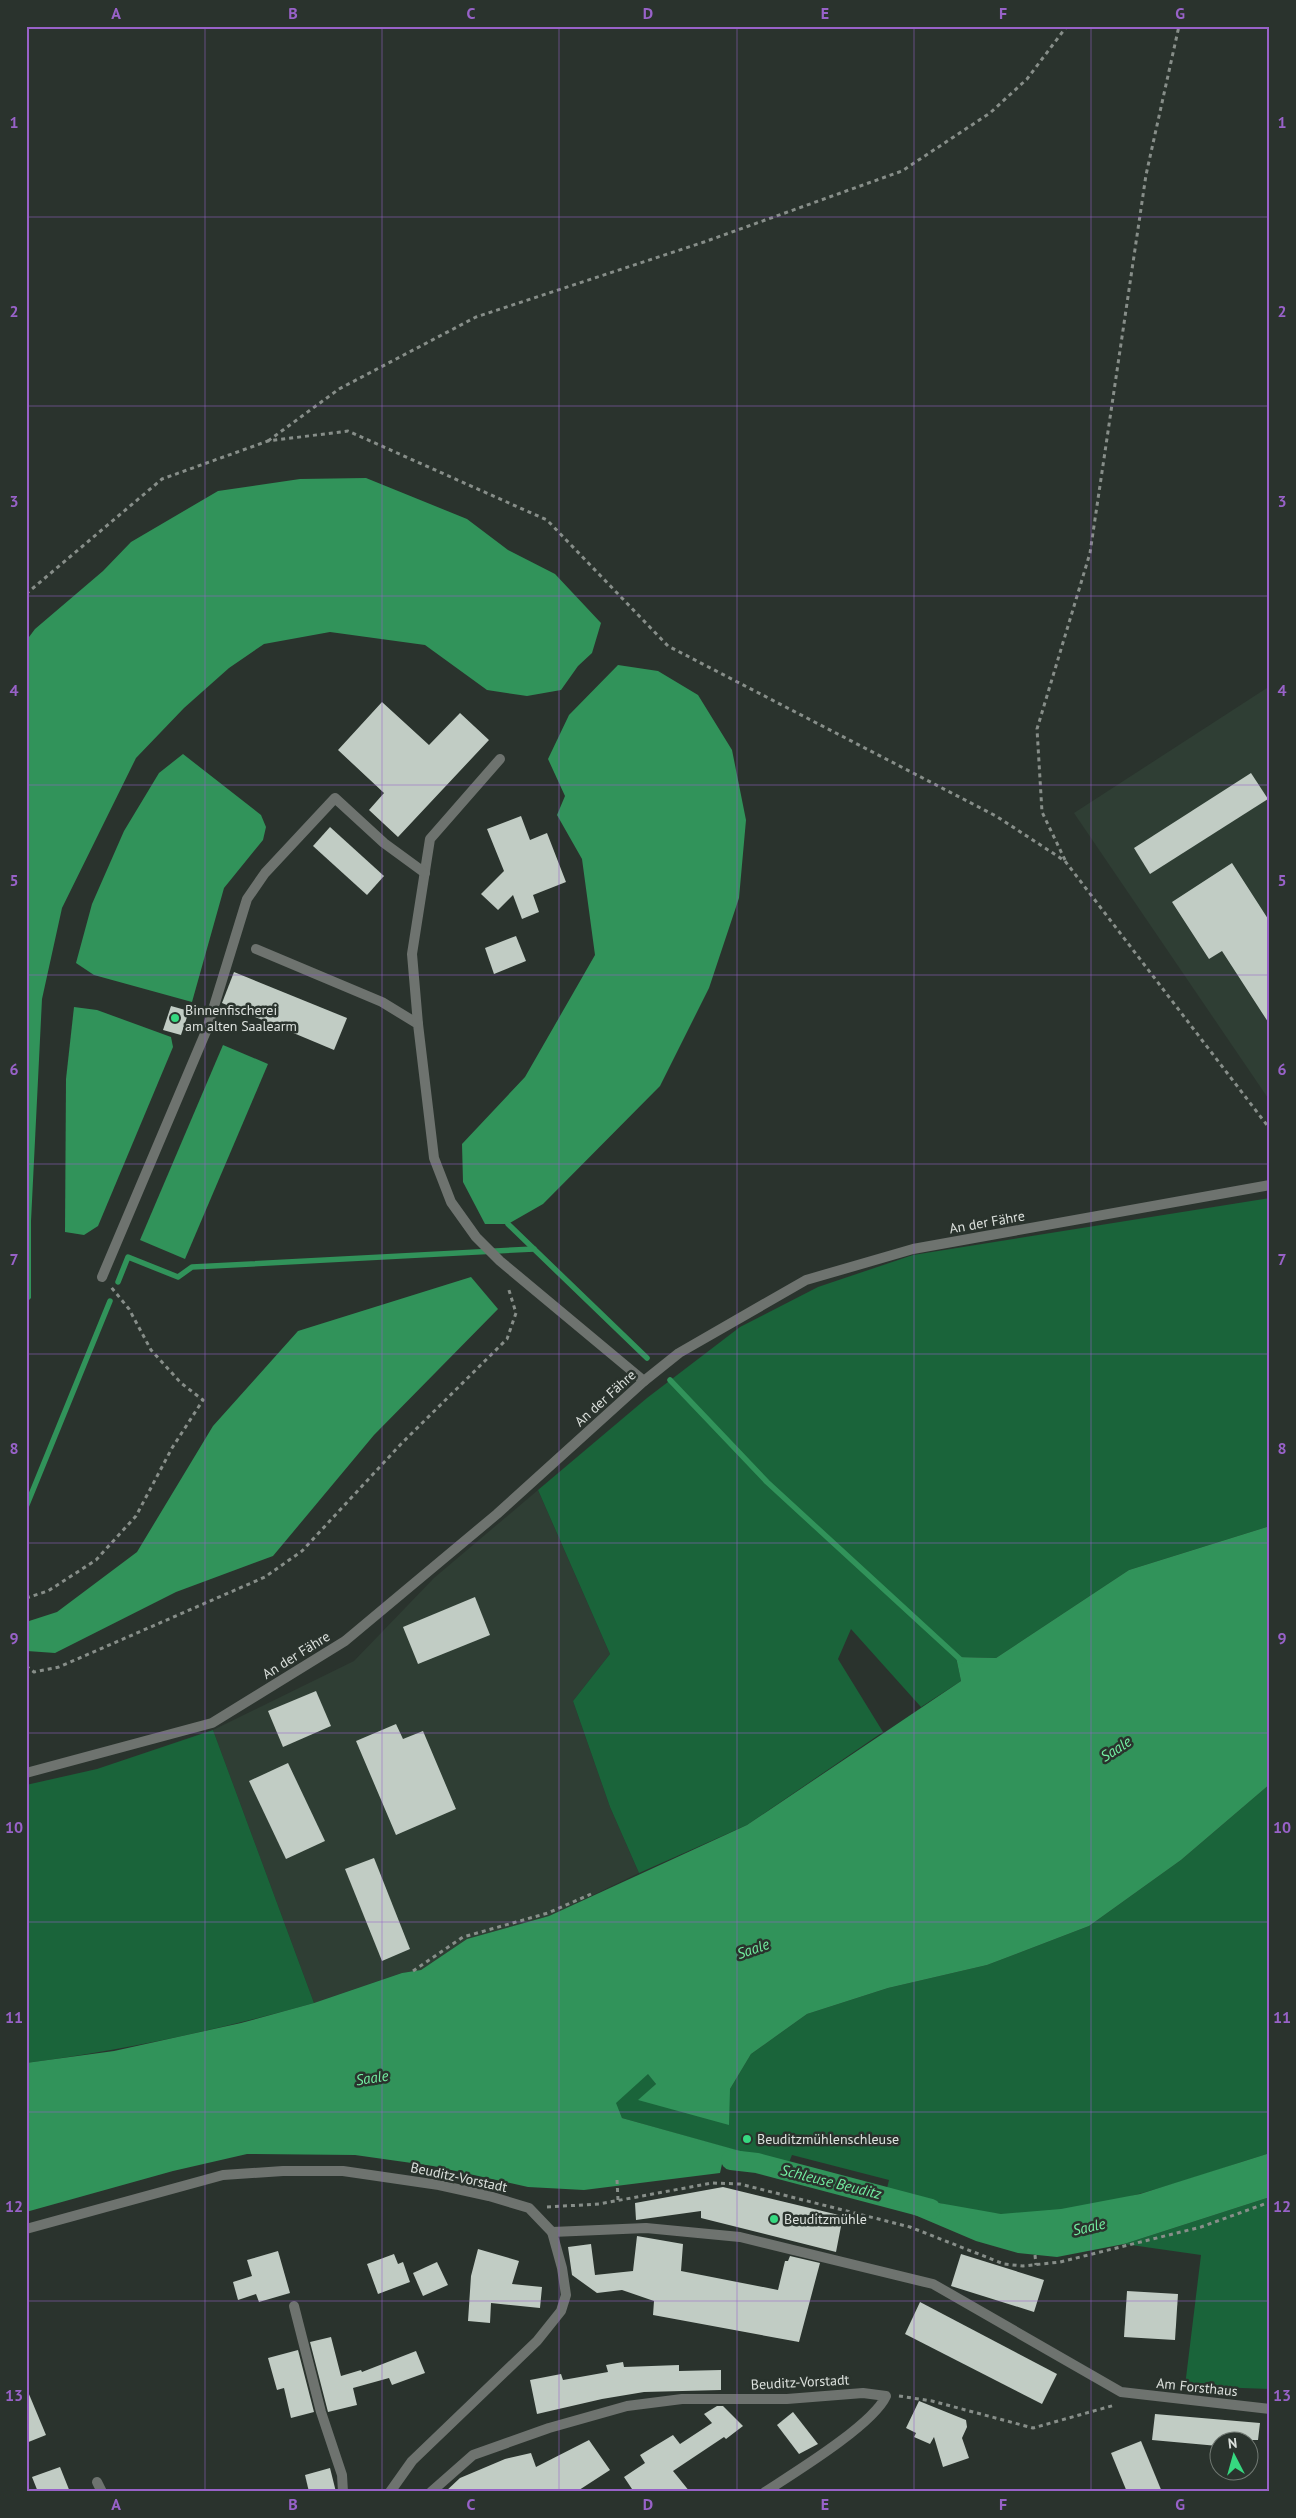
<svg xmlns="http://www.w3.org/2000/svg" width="1296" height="2518" viewBox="0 0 1296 2518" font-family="'PT Sans',sans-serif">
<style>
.built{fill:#2f3e34}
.green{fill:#1a643a}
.water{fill:#31935a}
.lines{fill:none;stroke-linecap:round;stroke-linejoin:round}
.stream{stroke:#31935a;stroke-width:5.5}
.canal{stroke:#31935a;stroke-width:20}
.building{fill:#c1ccc4}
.path{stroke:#878e89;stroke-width:3;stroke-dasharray:4 4;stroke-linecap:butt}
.lane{stroke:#6e736f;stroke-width:10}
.street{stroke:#6e736f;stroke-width:10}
.grid{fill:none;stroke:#9862c8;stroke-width:1;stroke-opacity:0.55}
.poi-dot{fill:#36d880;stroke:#2a332d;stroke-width:2}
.labels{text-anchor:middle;stroke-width:5;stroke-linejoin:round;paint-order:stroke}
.poi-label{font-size:14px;fill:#dce1dd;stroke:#2a332d;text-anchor:start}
.street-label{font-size:14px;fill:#dce1dd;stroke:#2a332d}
.water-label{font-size:15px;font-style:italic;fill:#73efa2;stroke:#2a332d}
.neatline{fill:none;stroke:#9862c8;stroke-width:2}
.grid-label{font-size:16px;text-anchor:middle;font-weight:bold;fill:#9862c8}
</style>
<rect width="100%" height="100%" fill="#2a332d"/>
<g class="built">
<polygon points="1270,686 1270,1101 1074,813"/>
<polygon points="538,1490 610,1654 573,1701 610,1807 639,1873 549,1916 467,1939 421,1970 402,1973 314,2003 213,1730 354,1661 434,1578"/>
</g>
<g class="green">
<polygon points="1270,1198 1270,1526 1129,1570 996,1658 956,1657 961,1681 921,1707 851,1629 838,1659 883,1732 747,1825 639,1873 610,1807 573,1701 610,1654 538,1490 647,1398 740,1327 818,1287 913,1255"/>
<path d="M 213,1730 L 314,2003 C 219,2030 124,2050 26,2063 L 26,1785 L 97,1769 Z"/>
<path d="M 1270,1784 L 1270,2153 C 1186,2179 1090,2217 1001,2214 C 965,2212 921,2198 887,2188 L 889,2180 L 792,2155 L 788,2165 L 622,2118 L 615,2103 L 648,2073 L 656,2084 L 639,2100 L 730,2089 L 751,2054 L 807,2014 L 888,1988 L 987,1965 L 1089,1926 L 1181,1860 Z"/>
<polygon points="1270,2197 1270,2389 1185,2386 1201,2255 1124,2244"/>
</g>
<g class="water">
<polygon points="366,478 467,519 508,550 555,574 601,623 592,653 578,666 561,690 527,696 487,690 425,645 330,632 264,644 229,668 184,708 136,758 62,908 42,999 31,1221 31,1298 26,1303 26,641 35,629 103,571 131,542 218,491 300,479"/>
<polygon points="618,665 658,671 698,695 732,750 746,820 739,898 709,988 660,1086 543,1204 508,1224 485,1224 463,1182 462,1144 525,1077 595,955 582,859 557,815 565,796 548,759 569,715"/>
<polygon points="183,754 261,815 266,827 263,840 224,888 192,1002 94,975 76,963 92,904 124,831 159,773"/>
<polygon points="74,1007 97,1010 171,1037 173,1047 98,1226 84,1235 65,1232 66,1079"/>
<polygon points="223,1045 268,1064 185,1259 140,1240"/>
<polygon points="471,1277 498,1309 374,1435 273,1556 176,1592 55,1653 27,1651 26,1622 57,1612 137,1552 213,1426 298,1331"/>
<polygon points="1270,1526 1270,1784 1181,1860 1089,1926 987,1965 888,1988 807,2014 751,2054 730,2089 729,2125 638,2100 656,2084 648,2074 616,2103 622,2118 758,2156 756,2172 722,2164 720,2173 584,2190 528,2187 433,2166 355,2155 247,2154 173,2171 26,2212 26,2063 114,2051 241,2023 314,2003 402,1973 421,1970 467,1939 549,1916 747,1825 961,1681 956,1657 996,1658 1129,1570"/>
<polygon points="1270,2153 1270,2197 1124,2244 1057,2257 1018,2253 976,2241 903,2210 907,2194 939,2203 1001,2214 1061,2209 1140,2194"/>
</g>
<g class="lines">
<g class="stream">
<polyline points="508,1224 647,1358"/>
<polyline points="118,1282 128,1257 178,1277 192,1267 534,1249"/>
<polyline points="670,1380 767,1482 962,1661"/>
<polyline points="26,1507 110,1301"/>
</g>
<polyline class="canal" points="731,2160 757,2163 931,2209"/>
</g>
<g class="building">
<polygon points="382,702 429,745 460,713 489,740 398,837 369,810 384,793 338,750"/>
<polygon points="1251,773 1268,799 1150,874 1134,848"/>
<polygon points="521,816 530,840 547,833 566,882 533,895 539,912 522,919 513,895 498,910 481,894 504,871 487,829"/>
<polygon points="330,827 384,876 367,895 313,846"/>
<polygon points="1232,863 1270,922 1270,1025 1222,951 1209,959 1172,902"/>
<polygon points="516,936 526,961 494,974 485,948"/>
<polygon points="234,972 347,1018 334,1050 222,1003"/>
<polygon points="171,1006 189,1011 181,1035 163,1030"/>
<polygon points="475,1597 490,1635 418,1664 403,1627"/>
<polygon points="316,1691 331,1726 283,1747 268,1711"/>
<polygon points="396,1724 403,1739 423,1731 456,1809 396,1835 356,1741"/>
<polygon points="288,1763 325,1841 286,1859 249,1781"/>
<polygon points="374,1858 410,1949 382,1961 345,1869"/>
<polygon points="723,2187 843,2216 836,2252 701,2218 701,2211 636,2220 635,2203"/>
<polygon points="637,2236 683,2244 681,2271 778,2290 785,2261 788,2261 790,2256 820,2263 799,2342 653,2315 654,2301 622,2290 597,2293 572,2275 568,2247 591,2244 595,2275 633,2271"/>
<polygon points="478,2249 519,2261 512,2284 542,2287 540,2308 491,2303 490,2323 468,2321 471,2276"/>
<polygon points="278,2251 290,2293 259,2302 256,2294 238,2300 233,2282 252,2276 247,2260"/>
<polygon points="394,2254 398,2264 403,2262 410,2282 378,2294 367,2264"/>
<polygon points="961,2254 1044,2280 1034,2312 951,2286"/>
<polygon points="437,2262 448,2285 423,2296 413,2273"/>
<polygon points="1127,2291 1178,2294 1175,2340 1124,2337"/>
<polygon points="920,2302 1057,2374 1042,2404 905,2334"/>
<polygon points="331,2337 341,2376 361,2370 362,2372 416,2351 425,2373 392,2385 389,2378 353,2388 357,2405 328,2412 310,2342"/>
<polygon points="298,2350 314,2412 291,2418 284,2388 277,2390 268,2358"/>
<polygon points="623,2362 624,2367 679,2365 679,2371 721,2370 721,2390 644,2392 602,2399 537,2414 530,2380 561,2374 563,2380 608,2372 606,2365"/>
<polygon points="26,2387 46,2435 26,2443"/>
<polygon points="919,2401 966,2420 967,2427 962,2438 969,2458 943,2467 934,2437 930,2444 914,2437 916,2433 906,2428"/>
<polygon points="717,2406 723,2406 743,2426 726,2439 724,2437 673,2471 690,2492 634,2492 624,2477 645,2463 640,2455 673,2435 680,2444 712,2423 704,2414"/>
<polygon points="793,2412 818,2444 799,2454 777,2425"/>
<polygon points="1155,2414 1260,2423 1258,2440 1218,2440 1218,2446 1152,2440"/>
<polygon points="589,2440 610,2470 576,2492 445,2492 460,2478 505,2459 531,2453 536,2467"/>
<polygon points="1141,2441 1162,2492 1127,2492 1111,2453"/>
<polygon points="60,2467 70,2492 38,2492 32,2477"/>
<polygon points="330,2468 336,2492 309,2492 305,2475"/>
</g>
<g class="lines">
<g class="path">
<polyline points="268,441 339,389 476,317 704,242 902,171 990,113 1027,79 1067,26"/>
<polyline points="26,594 162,479 268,441 348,431 547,520 668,646 996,816 1065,861 1270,1129"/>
<polyline points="1065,860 1042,812 1037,729 1090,553 1146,175 1179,26"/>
<polyline points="26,1598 48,1591 96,1560 136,1516 172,1448 203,1400 181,1383 151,1350 129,1309 111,1287"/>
<polyline points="26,1666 34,1672 59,1667 265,1577 302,1551 401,1444 507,1339 516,1313 508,1287"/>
<polyline points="413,1971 463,1937 548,1913 591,1894"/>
<polyline points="617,2180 618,2200"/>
<polyline points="547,2207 599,2204 712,2183 740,2184 910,2227 1004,2264 1023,2266 1060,2262 1201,2227 1270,2202"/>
<polyline points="1035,2255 1036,2265"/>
<polyline points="899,2396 932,2401 1033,2428 1115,2405"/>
</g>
<g class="lane">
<polyline points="256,949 382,1002 418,1024 434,1158 451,1202 476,1237 500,1261 644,1381"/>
<polyline points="418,1024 412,954 430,839 500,759"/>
<polyline points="102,1277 207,1029 247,899 265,873 335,798 384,843 425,873"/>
<polyline points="26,1773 212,1723 345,1641 497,1514 644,1381 679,1353 806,1280 913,1249 1270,1185"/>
<polyline points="552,2232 646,2228 740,2237 933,2284 1121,2392 1270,2409"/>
</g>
<g class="street">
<polyline points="26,2229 223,2175 283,2171 343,2171 439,2185 489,2196 529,2208 552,2232 562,2268 566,2295 561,2311 537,2341 412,2461 390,2492"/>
<polyline points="294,2306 321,2412 342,2475 343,2492"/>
<polyline points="97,2482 102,2492"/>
<path d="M 431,2492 L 473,2455 L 549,2428 L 627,2406 L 682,2399 L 787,2399 L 863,2393 L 886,2396 C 873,2425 794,2473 765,2492"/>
</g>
</g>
<path class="grid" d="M 205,26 L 205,2492M 382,26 L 382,2492M 559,26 L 559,2492M 737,26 L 737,2492M 914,26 L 914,2492M 1091,26 L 1091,2492M 26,217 L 1270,217M 26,406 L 1270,406M 26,596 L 1270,596M 26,785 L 1270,785M 26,975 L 1270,975M 26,1164 L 1270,1164M 26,1354 L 1270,1354M 26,1543 L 1270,1543M 26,1733 L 1270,1733M 26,1922 L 1270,1922M 26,2112 L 1270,2112M 26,2301 L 1270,2301"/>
<g class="poi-dot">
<circle cx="175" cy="1018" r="5"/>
<circle cx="747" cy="2139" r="5"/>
<circle cx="774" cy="2219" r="5"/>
</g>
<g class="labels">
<g class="poi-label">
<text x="185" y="1015">Binnenfischerei<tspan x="185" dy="16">am alten Saalearm</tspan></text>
<text x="757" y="2144">Beuditzmühlenschleuse</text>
<text x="784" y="2224">Beuditzmühle</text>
</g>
<g class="street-label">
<text transform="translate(987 1222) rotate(-10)" y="5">An der Fähre</text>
<text transform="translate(605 1398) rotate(-42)" y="5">An der Fähre</text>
<text transform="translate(296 1655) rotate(-32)" y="5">An der Fähre</text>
<text transform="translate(459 2177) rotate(12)" y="5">Beuditz-Vorstadt</text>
<text transform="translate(800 2382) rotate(-3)" y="5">Beuditz-Vorstadt</text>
<text transform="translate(1197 2387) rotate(6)" y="5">Am Forsthaus</text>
</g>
<g class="water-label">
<text transform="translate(1116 1749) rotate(-33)" y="5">Saale</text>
<text transform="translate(753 1949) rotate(-19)" y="5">Saale</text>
<text transform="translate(372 2078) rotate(-9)" y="5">Saale</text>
<text transform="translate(831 2182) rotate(14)" y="5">Schleuse Beuditz</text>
<text transform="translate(1089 2227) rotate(-13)" y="5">Saale</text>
</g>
</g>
<rect width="1296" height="2518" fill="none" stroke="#2a332d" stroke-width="55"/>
<g transform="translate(1234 2456) rotate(354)"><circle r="24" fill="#2a332d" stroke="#717973"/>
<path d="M0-4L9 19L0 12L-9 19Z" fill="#36d880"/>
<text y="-8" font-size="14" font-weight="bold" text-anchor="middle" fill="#dce1dd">N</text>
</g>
<rect x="28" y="28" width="1240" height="2462" class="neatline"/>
<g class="grid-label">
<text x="116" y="19">A</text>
<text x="293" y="19">B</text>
<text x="471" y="19">C</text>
<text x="648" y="19">D</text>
<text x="825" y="19">E</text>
<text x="1003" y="19">F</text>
<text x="1180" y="19">G</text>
<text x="14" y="128">1</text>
<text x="1282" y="128">1</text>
<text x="14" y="317">2</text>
<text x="1282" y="317">2</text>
<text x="14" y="507">3</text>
<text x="1282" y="507">3</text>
<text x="14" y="696">4</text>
<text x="1282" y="696">4</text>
<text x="14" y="886">5</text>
<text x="1282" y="886">5</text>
<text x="14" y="1075">6</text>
<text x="1282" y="1075">6</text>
<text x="14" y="1265">7</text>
<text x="1282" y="1265">7</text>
<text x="14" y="1454">8</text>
<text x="1282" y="1454">8</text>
<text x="14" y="1644">9</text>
<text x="1282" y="1644">9</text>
<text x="14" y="1833">10</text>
<text x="1282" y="1833">10</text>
<text x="14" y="2023">11</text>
<text x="1282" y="2023">11</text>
<text x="14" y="2212">12</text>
<text x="1282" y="2212">12</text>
<text x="14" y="2401">13</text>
<text x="1282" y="2401">13</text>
<text x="116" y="2510">A</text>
<text x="293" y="2510">B</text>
<text x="471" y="2510">C</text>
<text x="648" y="2510">D</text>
<text x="825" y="2510">E</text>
<text x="1003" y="2510">F</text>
<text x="1180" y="2510">G</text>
</g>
</svg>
